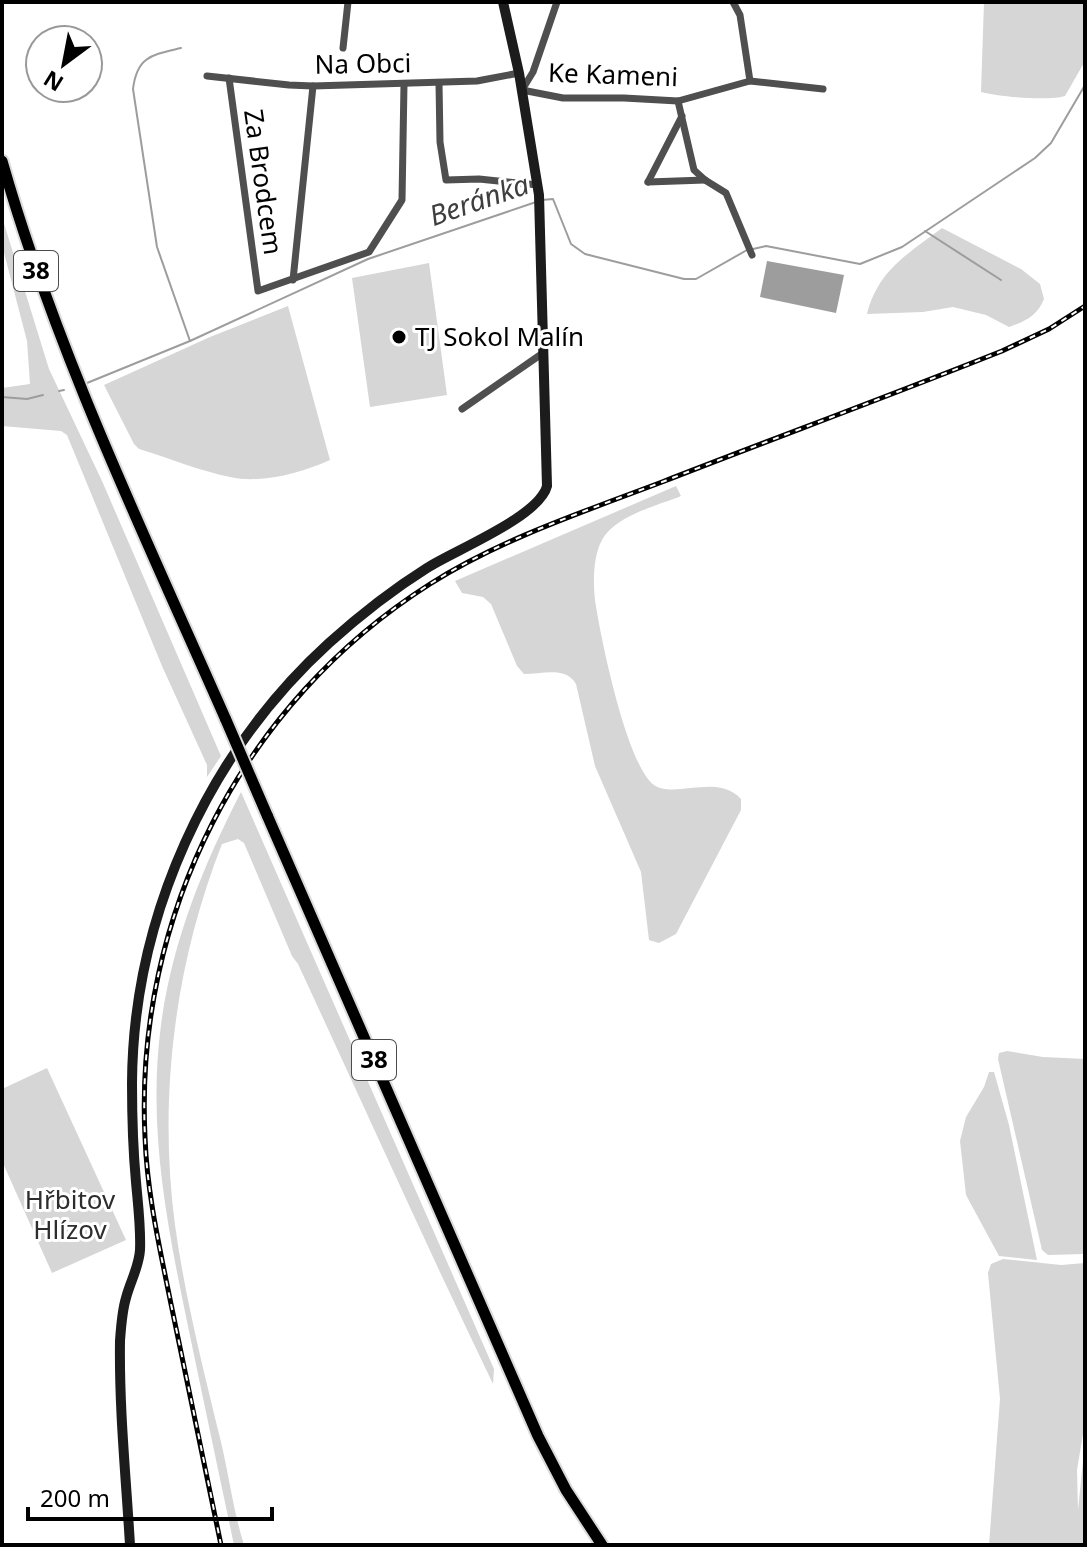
<svg xmlns="http://www.w3.org/2000/svg" width="1087" height="1547" viewBox="0 0 1087 1547" font-family="'Noto Sans',sans-serif">
<style>
.green{fill:#d6d6d6}
.water{fill:#9d9d9d}
.lines{fill:none;stroke-linecap:round;stroke-linejoin:round}
.stream{stroke:#9d9d9d;stroke-width:2}
.primary-casing{stroke:#dbdbdb;stroke-width:15}
.street{stroke:#4f4f4f;stroke-width:7}
.secondary{stroke:#1c1c1c;stroke-width:10}
.primary{stroke:#000;stroke-width:11}
.rail-casing{stroke:#000;stroke-width:5}
.rail{stroke:#fff;stroke-width:2;stroke-dasharray:6;stroke-linecap:butt}
.primary-bridge-casing{stroke:#dbdbdb;stroke-width:15;stroke-linecap:butt}
.primary-bridge{stroke:#000;stroke-width:11}
.poi-dot{fill:#000;stroke:#fff;stroke-width:3}
.labels{text-anchor:middle;stroke-width:6;stroke-linejoin:round;paint-order:stroke}
.shield{fill:#fff;stroke:#4c4c4c;stroke-width:2}
.shield-label{font-size:24px;font-weight:bold;fill:#000}
.street-label{font-size:26px;fill:#000;stroke:#fff}
.poi-label{font-size:26px;fill:#000;stroke:#fff;text-anchor:start}
.park-label{font-size:26px;fill:#2d2d2d;stroke:#fff}
.water-label{font-size:28px;font-style:italic;fill:#3e3e3e;stroke:#fff}
</style>
<rect width="100%" height="100%" fill="#fff"/>
<g class="green">
<path d="M 984,2 L 1085,2 L 1085,61 L 1065,96 C 1050,101 998,97 981,92 Z"/>
<polygon points="2,217 49,369 102,481 221,756 207,777 207,765 162,666 67,435 61,431 2,426 2,388 30,384 27,341 2,245"/>
<path d="M 942,228 L 1021,269 L 1040,284 L 1044,299 C 1037,316 1026,321 1009,327 L 986,315 L 953,307 L 923,312 L 867,314 C 878,270 908,254 942,228 Z"/>
<polygon points="429,263 447,395 370,407 352,278"/>
<path d="M 288,306 L 330,460 C 301,473 262,484 230,477 C 200,471 169,458 139,449 L 134,444 L 104,385 L 210,337 Z"/>
<path d="M 676,486 L 681,496 C 657,506 616,515 602,540 C 593,556 593,582 595,600 C 600,635 627,766 654,785 C 675,799 717,773 741,799 L 741,810 L 676,934 L 659,943 L 649,940 L 641,872 L 595,766 L 576,684 C 566,666 542,674 524,674 L 517,666 L 491,604 L 483,597 L 462,593 L 455,581 Z"/>
<path d="M 241,792 L 494,1369 L 493,1384 C 426,1245 363,1104 298,964 L 292,956 L 244,843 L 238,839 L 222,844 C 175,963 158,1097 175,1225 C 185,1297 203,1368 220,1438 C 229,1474 233,1510 244,1545 L 234,1545 C 219,1474 204,1403 189,1331 C 168,1230 147,1130 161,1025 C 172,942 203,866 241,792 Z"/>
<polygon points="1007,1051 1043,1057 1085,1059 1085,1257 1084,1254 1048,1255 1042,1250 998,1059 999,1053"/>
<polygon points="47,1068 126,1240 52,1273 2,1161 2,1089"/>
<polygon points="989,1072 994,1072 1009,1125 1037,1260 999,1256 966,1195 960,1141 966,1117 984,1087"/>
<polygon points="1003,1259 1061,1265 1085,1263 1085,1422 1077,1470 1078,1510 1085,1441 1085,1545 989,1545 1000,1399 988,1273 991,1264"/>
</g>
<polygon class="water" points="767,261 844,275 836,313 760,297"/>
<g class="lines">
<g class="stream">
<path d="M 181,48 C 152,55 137,56 133,89 L 157,247 L 190,341"/>
<polyline points="542,200 553,199 571,244 585,254 684,279 696,279 747,250"/>
<polyline points="925,231 1001,280"/>
<polyline points="753,249 766,246 860,264 902,247 1035,158 1051,143 1085,85"/>
<polyline points="87,383 190,341 368,259 536,202"/>
<polyline points="59,391 64,390"/>
<polyline points="2,397 27,399 43,395"/>
</g>
<defs>
<g id="primary">
<path d="M 2,161 C 57,354 145,536 226,720"/>
<polyline points="267,815 538,1436 566,1490 602,1545"/>
</g>
</defs>
<use href="#primary" class="primary-casing"/>
<g class="street">
<polyline points="557,2 533,72 522,90 563,98 624,98 678,101 750,81 740,15 733,2"/>
<polyline points="343,48 348,2"/>
<polyline points="207,76 289,85 313,86 477,81 519,73"/>
<polyline points="229,78 258,291 369,252 402,200 404,84"/>
<polyline points="750,81 823,89"/>
<polyline points="439,83 440,142 446,180 479,179 538,185"/>
<polyline points="678,101 694,170 705,180 726,193 752,255"/>
<polyline points="648,182 682,116"/>
<polyline points="648,182 705,180"/>
<polyline points="293,280 313,86"/>
<polyline points="462,409 543,353"/>
</g>
<path class="secondary" d="M 130,1545 C 126,1477 119,1409 120,1341 C 121,1327 122,1311 126,1298 C 130,1282 139,1267 140,1250 C 141,1228 138,1205 136,1182 C 133,1150 132,1116 132,1083 C 133,918 207,754 329,643 C 359,616 392,590 427,568 C 455,550 539,517 547,486 L 539,195 L 519,73 L 503,2"/>
<use href="#primary" class="primary"/>
<defs>
<path id="rail" d="M 221,1545 C 205,1465 188,1385 171,1304 C 160,1249 147,1194 145,1137 C 134,916 242,703 430,584 C 501,539 583,512 662,482 C 775,438 889,396 1002,351 L 1049,329 L 1085,306"/>
</defs>
<use href="#rail" class="rail-casing"/>
<use href="#rail" class="rail"/>
<defs>
<polyline id="primary-bridge" points="226,720 267,815"/>
</defs>
<use href="#primary-bridge" class="primary-bridge-casing"/>
<use href="#primary-bridge" class="primary-bridge"/>
</g>
<circle class="poi-dot" cx="399" cy="337" r="8"/>
<g class="labels">
<g class="shield">
<rect x="14" y="251" width="44" height="40" rx="6"/>
<rect x="352" y="1040" width="44" height="40" rx="6"/>
</g>
<g class="shield-label">
<text x="36" y="279">38</text>
<text x="374" y="1068">38</text>
</g>
<g class="street-label">
<text transform="translate(363 64) rotate(-1)" y="9">Na Obci</text>
<text transform="translate(613 75) rotate(2)" y="9">Ke Kameni</text>
<text transform="translate(263 182) rotate(82)" y="9">Za Brodcem</text>
</g>
<g class="poi-label">
<text x="415" y="346">TJ Sokol Malín</text>
</g>
<g class="park-label">
<text x="70" y="1209">Hřbitov<tspan x="70" dy="30">Hlízov</tspan></text>
</g>
<g class="water-label">
<text transform="translate(479 200) rotate(-19)" y="10">Beránka</text>
</g>
</g>
<rect width="1087" height="1547" fill="none" stroke="#000000" stroke-width="8"/>
<g transform="translate(64 64) rotate(212)"><circle r="38" fill="#ffffff" stroke="#999999" stroke-width="2"/>
<path d="M0-6L14 30L0 20L-14 30Z" fill="#000000"/>
<text y="-12" font-size="22" font-weight="bold" text-anchor="middle" fill="#000000">N</text>
</g>
<path d="M28 1507v12h244v-12" fill="none" stroke="#000000" stroke-width="4"/>
<text x="40" y="1507" font-size="24" fill="#000000" stroke="#ffffff" stroke-width="6" paint-order="stroke">200 m</text>
</svg>
